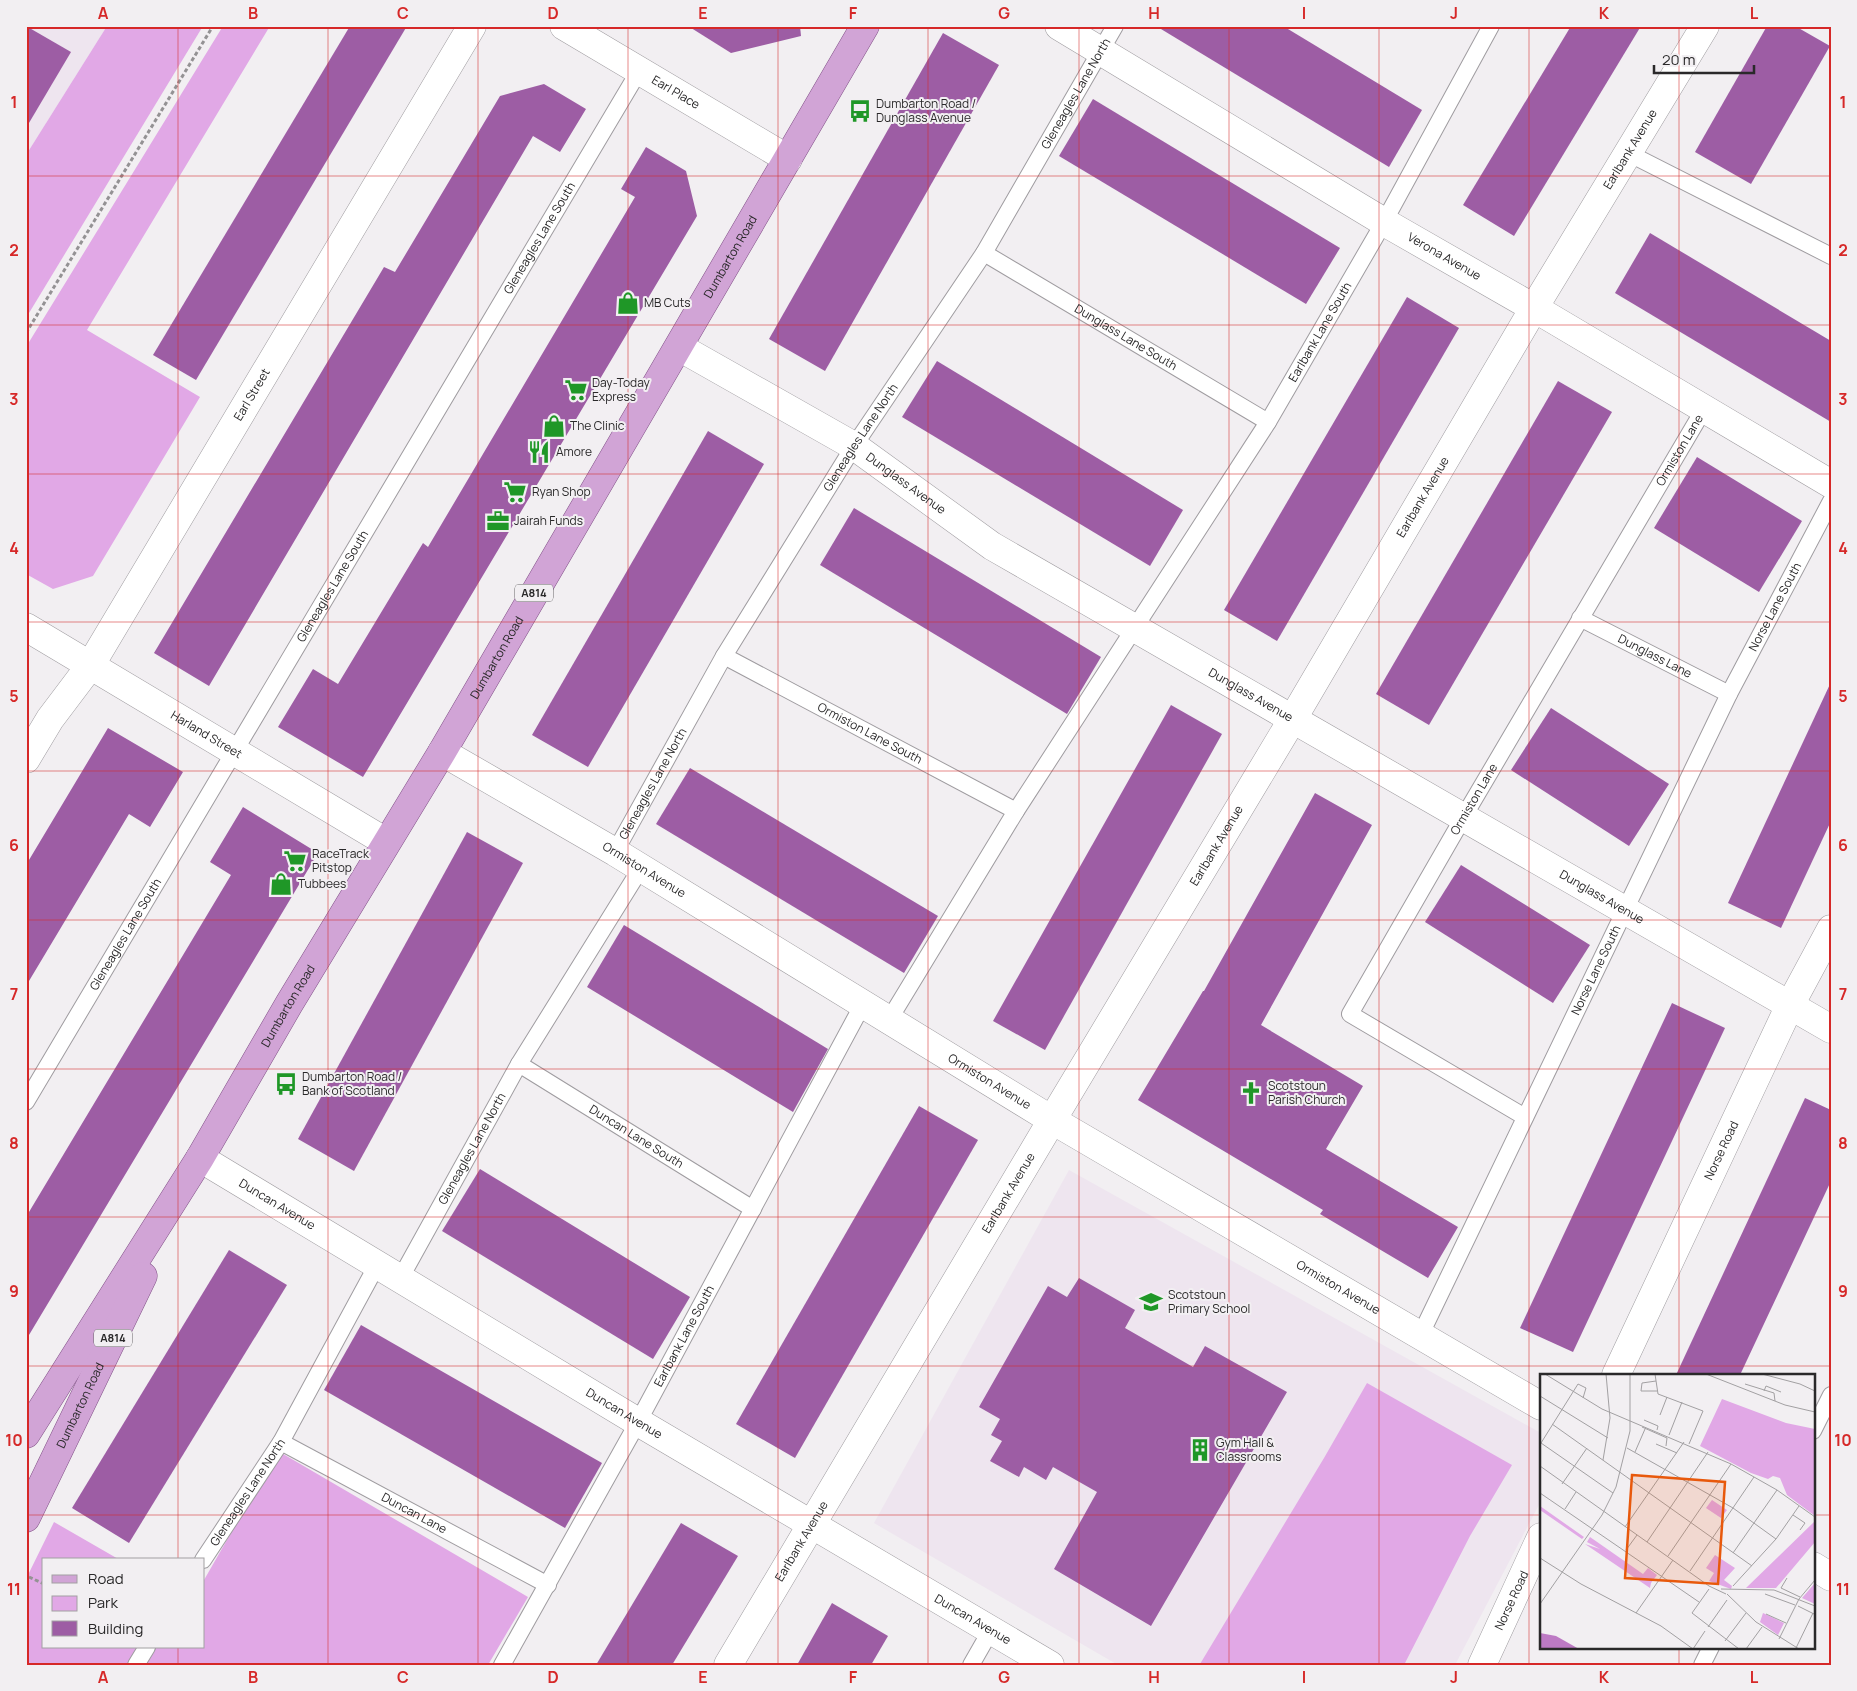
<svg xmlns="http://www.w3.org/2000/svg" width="1857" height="1691" viewBox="0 0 1857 1691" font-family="Manrope,sans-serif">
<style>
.built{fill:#eee5ef}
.green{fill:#e1a8e6}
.building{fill:#9d5da4}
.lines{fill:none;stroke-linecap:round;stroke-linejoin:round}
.lane-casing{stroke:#9f9ca0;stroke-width:18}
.street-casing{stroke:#9f9ca0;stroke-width:29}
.primary-casing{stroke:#825288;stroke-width:29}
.path{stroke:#949294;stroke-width:3;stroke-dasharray:4 2.5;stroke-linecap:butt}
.lane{stroke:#fff;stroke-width:16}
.street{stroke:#fff;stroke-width:28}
.primary{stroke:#d1a4d6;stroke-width:28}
.grid{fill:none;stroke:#d62828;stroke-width:1;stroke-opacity:0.55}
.labels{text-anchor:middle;stroke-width:4;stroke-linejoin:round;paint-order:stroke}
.shield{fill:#f2eff2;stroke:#666466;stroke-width:1}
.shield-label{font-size:11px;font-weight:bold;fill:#2a292a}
.street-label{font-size:12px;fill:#2a292a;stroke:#f2eff2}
.poi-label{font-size:12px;fill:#2a292a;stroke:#f2eff2;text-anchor:start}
.inset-road{fill:none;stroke:#a2a0a2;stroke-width:1}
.view{fill:#e8590c;fill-opacity:0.15;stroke:#e8590c;stroke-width:2.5}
.inset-edge{fill:none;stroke:#2a292a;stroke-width:2.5}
.neatline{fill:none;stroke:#d62828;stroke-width:2}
.grid-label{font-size:16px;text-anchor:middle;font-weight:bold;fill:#d62828}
</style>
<rect width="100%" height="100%" fill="#f2eff2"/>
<g class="built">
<polygon points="26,26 107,26 26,155"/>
<polygon points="1069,1170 1541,1433 1541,1501 1455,1665 1118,1665 874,1523"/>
</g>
<g class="green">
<polygon points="107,26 203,26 26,318 26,155"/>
<polygon points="223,26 270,26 87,330 200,397 93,576 53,589 26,574 26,347"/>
<polygon points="1367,1383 1512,1465 1470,1536 1404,1665 1200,1664 1324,1458"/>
<polygon points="278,1451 528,1597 488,1665 26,1665 26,1579 54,1522 120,1560 44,1560 44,1647 204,1647 204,1580"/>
</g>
<g class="building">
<polygon points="26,26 71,52 26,128"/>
<polygon points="350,26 407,26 196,380 153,355"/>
<polygon points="688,26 800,26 801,36 731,53"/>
<polygon points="1156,26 1283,26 1422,110 1389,167"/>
<polygon points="1571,26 1641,26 1514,236 1463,205"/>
<polygon points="1767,26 1795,26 1830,46 1751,184 1695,152"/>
<polygon points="943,33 999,65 825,371 769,339"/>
<polygon points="544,84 586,109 560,152 533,136 209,686 154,653 384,267 395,272 500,96"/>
<polygon points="1093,99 1340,248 1306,304 1059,156"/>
<polygon points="646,147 686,171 697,216 363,777 278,727 313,669 338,684 423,543 428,547 635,197 621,189"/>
<polygon points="1650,233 1831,341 1831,422 1615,293"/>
<polygon points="1407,297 1459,328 1277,641 1224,610"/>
<polygon points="937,361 1183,510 1150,566 902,417"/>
<polygon points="1558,381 1612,412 1429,725 1376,694"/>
<polygon points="708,431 764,464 588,767 532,735"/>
<polygon points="1697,457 1802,521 1759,592 1654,528"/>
<polygon points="854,508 1101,657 1067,714 820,565"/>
<polygon points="1831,682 1831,821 1781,928 1728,903"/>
<polygon points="1171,705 1222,734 1045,1050 993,1021"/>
<polygon points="1551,708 1669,784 1629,846 1511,770"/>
<polygon points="108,728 183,772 150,827 129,814 26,986 26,865"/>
<polygon points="690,768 938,916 904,973 656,824"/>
<polygon points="1315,793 1372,825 1261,1025 1363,1086 1326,1149 1458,1227 1428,1278 1320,1214 1323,1210 1138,1100 1203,991 1204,991"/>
<polygon points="243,807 318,853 26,1340 26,1217 231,875 210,862"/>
<polygon points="467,832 523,863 354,1171 298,1139"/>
<polygon points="1461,865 1590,945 1553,1003 1425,922"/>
<polygon points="624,925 828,1049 793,1112 587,987"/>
<polygon points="1672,1003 1725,1028 1573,1352 1520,1328"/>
<polygon points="1805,1098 1831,1110 1831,1181 1740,1375 1676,1375"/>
<polygon points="919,1106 978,1140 795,1458 736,1424"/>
<polygon points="480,1169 690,1297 653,1359 442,1231"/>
<polygon points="229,1250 287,1285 129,1543 72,1508"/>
<polygon points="1079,1278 1135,1310 1125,1328 1193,1367 1205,1346 1287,1392 1151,1626 1054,1569 1097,1492 1053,1467 1046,1480 1024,1467 1019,1477 990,1461 1002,1441 991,1435 1000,1419 979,1407 1048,1286 1067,1297"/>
<polygon points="361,1325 602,1463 565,1528 324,1390"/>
<polygon points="681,1523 738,1556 672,1665 596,1665"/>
<polygon points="832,1603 888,1636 871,1665 797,1665"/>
</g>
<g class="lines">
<defs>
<g id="lane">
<polyline points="1628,153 1831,256"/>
<path id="s1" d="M 984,253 L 1268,422"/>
<path id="s2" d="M 1580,618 L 1729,694"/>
<path id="s3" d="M 724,656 L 1016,811"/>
<path id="s4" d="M 615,852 L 724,656 L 854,446 L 984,253 L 1115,26"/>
<path id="s5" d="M 889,1020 L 1016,811 L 1268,422 L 1384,222 L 1491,26"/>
<path id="s6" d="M 519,1064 L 753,1209"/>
<path id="s7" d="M 26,1102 L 639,71"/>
<path id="s8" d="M 1525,1117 L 1350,1014 L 1463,818 L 1704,409"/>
<path id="s9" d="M 400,1279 L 519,1064 L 641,868"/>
<path id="s10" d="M 1420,1336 L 1729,694 L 1831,501"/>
<polyline points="1813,1431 1831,1395"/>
<path id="s11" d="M 281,1442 L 548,1585"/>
<path id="s12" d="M 203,1560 L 281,1442 L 377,1265"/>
<polyline points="136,1665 147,1647"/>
<path id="s13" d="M 502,1665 L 638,1422 L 863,1004"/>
<polyline points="971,1665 991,1630"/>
<polyline points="1702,1665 1711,1647"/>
</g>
<g id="street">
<path id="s14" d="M 564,26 L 788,159"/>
<path id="s15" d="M 1059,26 L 1384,222 L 1534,308 L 1831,484"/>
<path id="s16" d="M 679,347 L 854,446 L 992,546 L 1831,1029"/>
<path id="s17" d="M 26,627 L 386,842"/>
<path id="s18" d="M 442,752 L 615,852 L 1052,1120 L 1541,1406"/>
<path id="s19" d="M 26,759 L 50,719 L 90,666 L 472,26"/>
<path id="s20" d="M 200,1158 L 638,1422 L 1050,1665"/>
<path id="s21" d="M 1616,1375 L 1790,1005 L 1831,929"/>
<polyline points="1813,1566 1831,1577"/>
<path id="s22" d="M 728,1665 L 1052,1120 L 1292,720 L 1534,308 L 1705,26"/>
<path id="s23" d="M 1482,1665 L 1541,1537"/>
</g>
<g id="primary">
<path id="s24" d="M 26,1434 L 200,1158 L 289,1004 L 442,752 L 865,26"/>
<path id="s25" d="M 26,1518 L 143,1276"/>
</g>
</defs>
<use href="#lane" class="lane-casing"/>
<use href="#street" class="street-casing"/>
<use href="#primary" class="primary-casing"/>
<g class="path">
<polyline points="26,333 213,26"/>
<polyline points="29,1577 44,1584"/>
</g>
<use href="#lane" class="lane"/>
<use href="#street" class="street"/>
<use href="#primary" class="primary"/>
</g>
<path class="grid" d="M 178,26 L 178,1560M 328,26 L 328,1665M 478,26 L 478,1665M 628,26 L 628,1665M 778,26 L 778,1665M 928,26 L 928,1665M 1079,26 L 1079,1665M 1229,26 L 1229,1665M 1379,26 L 1379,1665M 1529,26 L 1529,1665M 1679,26 L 1679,1375M 26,176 L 1831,176M 26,325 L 1831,325M 26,474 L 1831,474M 26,622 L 1831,622M 26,771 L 1831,771M 26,920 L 1831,920M 26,1069 L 1831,1069M 26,1217 L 1831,1217M 26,1366 L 1831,1366M 26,1515 L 1541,1515M 1813,1515 L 1831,1515M 178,1647 L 178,1665M 1679,1647 L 1679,1665"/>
<defs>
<symbol id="bus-bare" viewBox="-9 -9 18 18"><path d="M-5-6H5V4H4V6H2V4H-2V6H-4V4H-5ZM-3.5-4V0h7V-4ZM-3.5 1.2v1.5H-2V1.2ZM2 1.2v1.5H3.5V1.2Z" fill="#1f9727" stroke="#f2eff2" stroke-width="2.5" paint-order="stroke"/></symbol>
<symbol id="shop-bare" viewBox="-9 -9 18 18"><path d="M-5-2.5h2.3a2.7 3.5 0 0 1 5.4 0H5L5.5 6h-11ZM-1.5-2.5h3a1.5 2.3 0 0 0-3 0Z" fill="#1f9727" stroke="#f2eff2" stroke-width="2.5" paint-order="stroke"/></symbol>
<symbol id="supermarket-bare" viewBox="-9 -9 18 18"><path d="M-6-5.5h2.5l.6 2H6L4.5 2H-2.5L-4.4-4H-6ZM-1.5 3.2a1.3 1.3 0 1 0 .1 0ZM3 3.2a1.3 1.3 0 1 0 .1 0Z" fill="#1f9727" stroke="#f2eff2" stroke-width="2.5" paint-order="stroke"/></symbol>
<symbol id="restaurant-bare" viewBox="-9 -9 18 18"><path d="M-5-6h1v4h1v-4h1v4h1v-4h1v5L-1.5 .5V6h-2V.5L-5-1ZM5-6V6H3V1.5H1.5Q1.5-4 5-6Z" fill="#1f9727" stroke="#f2eff2" stroke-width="2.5" paint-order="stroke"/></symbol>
<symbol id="office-bare" viewBox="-9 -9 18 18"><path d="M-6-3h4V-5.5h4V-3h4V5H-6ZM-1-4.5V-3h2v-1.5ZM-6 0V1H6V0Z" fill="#1f9727" stroke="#f2eff2" stroke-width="2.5" paint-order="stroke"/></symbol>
<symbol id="church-bare" viewBox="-9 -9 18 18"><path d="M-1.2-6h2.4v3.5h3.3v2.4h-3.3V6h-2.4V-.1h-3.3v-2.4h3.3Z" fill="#1f9727" stroke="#f2eff2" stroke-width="2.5" paint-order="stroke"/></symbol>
<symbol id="school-bare" viewBox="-9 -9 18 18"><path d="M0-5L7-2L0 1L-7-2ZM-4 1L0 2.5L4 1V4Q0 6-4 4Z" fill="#1f9727" stroke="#f2eff2" stroke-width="2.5" paint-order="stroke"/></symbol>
<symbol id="building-bare" viewBox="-9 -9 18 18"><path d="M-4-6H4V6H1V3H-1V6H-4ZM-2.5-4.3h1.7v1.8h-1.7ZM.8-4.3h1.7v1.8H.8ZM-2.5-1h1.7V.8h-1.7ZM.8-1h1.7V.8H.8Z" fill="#1f9727" stroke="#f2eff2" stroke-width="2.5" paint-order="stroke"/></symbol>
</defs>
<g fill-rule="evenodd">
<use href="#bus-bare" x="844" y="95" width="32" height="32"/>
<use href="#shop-bare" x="612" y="287" width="32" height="32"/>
<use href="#supermarket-bare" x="560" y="374" width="32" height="32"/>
<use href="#shop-bare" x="538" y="410" width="32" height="32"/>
<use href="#restaurant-bare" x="523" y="436" width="32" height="32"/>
<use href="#supermarket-bare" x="499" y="476" width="32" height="32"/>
<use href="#office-bare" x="482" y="505" width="32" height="32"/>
<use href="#supermarket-bare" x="279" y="845" width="32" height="32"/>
<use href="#shop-bare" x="265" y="868" width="32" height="32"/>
<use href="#bus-bare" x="270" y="1068" width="32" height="32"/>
<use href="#church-bare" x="1235" y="1077" width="32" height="32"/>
<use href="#school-bare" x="1135" y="1286" width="32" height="32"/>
<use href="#building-bare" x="1184" y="1434" width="32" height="32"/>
</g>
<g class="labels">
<g class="shield">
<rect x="515" y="584.5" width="38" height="17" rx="4"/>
<rect x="94" y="1329.5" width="38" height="17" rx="4"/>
</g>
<g class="shield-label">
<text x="534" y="597">A814</text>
<text x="113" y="1342">A814</text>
</g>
<g class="street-label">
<text dy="4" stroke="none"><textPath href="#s14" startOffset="130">Earl Place</textPath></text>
<text dy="4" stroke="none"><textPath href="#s4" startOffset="888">Gleneagles Lane North</textPath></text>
<text dy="4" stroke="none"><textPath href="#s22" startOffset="1764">Earlbank Avenue</textPath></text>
<text dy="4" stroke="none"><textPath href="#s7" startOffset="1005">Gleneagles Lane South</textPath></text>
<text dy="4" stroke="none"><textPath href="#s24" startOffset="1372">Dumbarton Road</textPath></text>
<text dy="4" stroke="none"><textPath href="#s15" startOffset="449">Verona Avenue</textPath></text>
<text dy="4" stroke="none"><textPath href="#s5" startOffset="812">Earlbank Lane South</textPath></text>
<text dy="4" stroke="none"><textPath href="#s1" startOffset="165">Dunglass Lane South</textPath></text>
<text dy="4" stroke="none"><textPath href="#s19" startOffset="429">Earl Street</textPath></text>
<text dy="4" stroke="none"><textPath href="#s4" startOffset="482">Gleneagles Lane North</textPath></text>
<text dy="4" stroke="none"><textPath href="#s8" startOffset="856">Ormiston Lane</textPath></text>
<text dy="4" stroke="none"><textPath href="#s16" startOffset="265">Dunglass Avenue</textPath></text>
<text dy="4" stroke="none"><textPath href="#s22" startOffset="1359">Earlbank Avenue</textPath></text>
<text dy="4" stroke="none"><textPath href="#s7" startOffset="600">Gleneagles Lane South</textPath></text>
<text dy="4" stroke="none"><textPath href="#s10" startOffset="811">Norse Lane South</textPath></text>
<text dy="4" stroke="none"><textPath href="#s2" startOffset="84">Dunglass Lane</textPath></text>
<text dy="4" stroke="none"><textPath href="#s24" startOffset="908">Dumbarton Road</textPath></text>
<text dy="4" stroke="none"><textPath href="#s16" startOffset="670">Dunglass Avenue</textPath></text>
<text dy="4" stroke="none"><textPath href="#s3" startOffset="165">Ormiston Lane South</textPath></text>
<text dy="4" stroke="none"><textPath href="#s17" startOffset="210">Harland Street</textPath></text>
<text dy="4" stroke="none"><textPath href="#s4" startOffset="78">Gleneagles Lane North</textPath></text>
<text dy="4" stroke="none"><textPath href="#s8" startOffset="451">Ormiston Lane</textPath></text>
<text dy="4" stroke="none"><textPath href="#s22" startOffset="954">Earlbank Avenue</textPath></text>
<text dy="4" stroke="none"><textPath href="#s18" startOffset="234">Ormiston Avenue</textPath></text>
<text dy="4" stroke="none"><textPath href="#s16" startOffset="1075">Dunglass Avenue</textPath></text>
<text dy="4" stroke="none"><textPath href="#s7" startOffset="195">Gleneagles Lane South</textPath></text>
<text dy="4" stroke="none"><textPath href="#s10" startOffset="406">Norse Lane South</textPath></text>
<text dy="4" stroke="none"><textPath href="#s24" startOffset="502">Dumbarton Road</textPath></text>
<text dy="4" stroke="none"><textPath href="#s18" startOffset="639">Ormiston Avenue</textPath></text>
<text dy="4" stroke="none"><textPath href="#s6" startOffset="138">Duncan Lane South</textPath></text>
<text dy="4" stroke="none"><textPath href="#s9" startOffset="149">Gleneagles Lane North</textPath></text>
<text dy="4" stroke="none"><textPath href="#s21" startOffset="248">Norse Road</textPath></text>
<text dy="4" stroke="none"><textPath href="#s22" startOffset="549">Earlbank Avenue</textPath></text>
<text dy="4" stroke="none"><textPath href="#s20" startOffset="90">Duncan Avenue</textPath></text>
<text dy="4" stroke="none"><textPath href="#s18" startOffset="1044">Ormiston Avenue</textPath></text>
<text dy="4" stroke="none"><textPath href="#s13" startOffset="376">Earlbank Lane South</textPath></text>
<text dy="4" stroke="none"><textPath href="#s25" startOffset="125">Dumbarton Road</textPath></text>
<text dy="4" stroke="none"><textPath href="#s20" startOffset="495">Duncan Avenue</textPath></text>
<text dy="4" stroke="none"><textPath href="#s12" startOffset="81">Gleneagles Lane North</textPath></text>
<text dy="4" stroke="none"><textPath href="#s11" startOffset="151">Duncan Lane</textPath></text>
<text dy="4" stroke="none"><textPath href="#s22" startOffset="144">Earlbank Avenue</textPath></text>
<text dy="4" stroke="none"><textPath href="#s23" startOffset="71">Norse Road</textPath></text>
<text dy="4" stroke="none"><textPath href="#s20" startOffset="900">Duncan Avenue</textPath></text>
</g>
<g class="poi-label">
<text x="876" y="108">Dumbarton Road /<tspan x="876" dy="14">Dunglass Avenue</tspan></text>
<text x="644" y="307">MB Cuts</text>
<text x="592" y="387">Day-Today<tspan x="592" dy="14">Express</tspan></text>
<text x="570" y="430">The Clinic</text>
<text x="556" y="456">Amore</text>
<text x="532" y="496">Ryan Shop</text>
<text x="514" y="525">Jairah Funds</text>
<text x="312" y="858">RaceTrack<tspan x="312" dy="14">Pitstop</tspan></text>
<text x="298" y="888">Tubbees</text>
<text x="302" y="1081">Dumbarton Road /<tspan x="302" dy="14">Bank of Scotland</tspan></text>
<text x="1268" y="1090">Scotstoun<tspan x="1268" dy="14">Parish Church</tspan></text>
<text x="1168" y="1299">Scotstoun<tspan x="1168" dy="14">Primary School</tspan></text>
<text x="1216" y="1447">Gym Hall &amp;<tspan x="1216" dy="14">Classrooms</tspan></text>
</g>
</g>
<g transform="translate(1540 1374)">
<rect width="275" height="275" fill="#f2eff2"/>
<path d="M 182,25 L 246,49 L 275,55 L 275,142 L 247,121 L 240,104 L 233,102 L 228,105 L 211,99 L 160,72 ZM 172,126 L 187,136 L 181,144 L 166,134 ZM 0,132 L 44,163 L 42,165 L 0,136 ZM 275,147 L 275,168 L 236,214 L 206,214 ZM 50,163 L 103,200 L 108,194 L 117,201 L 111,209 L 53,168 L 111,209 L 110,214 L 45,170 L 60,175 L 47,168 ZM 175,181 L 195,194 L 184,206 L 192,212 L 191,215 L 169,207 L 174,199 L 166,194 ZM 275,209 L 275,230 L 262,224 ZM 223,239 L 244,249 L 238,261 L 220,248 Z" fill="#e1a8e6"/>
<path d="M 0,259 L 16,262 L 39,275 L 0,275 Z" fill="#bd7ac4"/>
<path class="inset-road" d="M 5,0 L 62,35 L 191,90 L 237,116 L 275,143M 115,0 L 118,20 L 163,37 L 149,70M 166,0 L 245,31 L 275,38M 222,0 L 260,10 L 275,17M 116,7 L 102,9 L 101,17 L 117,17M 205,10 L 234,19 L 235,27M 224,17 L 226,12 L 241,18M 0,22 L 68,64M 120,41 L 127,23M 104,46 L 118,52 L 117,56M 12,50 L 212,192M 102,53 L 127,64 L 126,72M 129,61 L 142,28M 1,69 L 38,10 L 46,14 L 43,24M 1,69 L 73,119M 116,70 L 137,79M 87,74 L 193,134 L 236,165M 95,78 L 105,55M 63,86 L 70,44 L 66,0M 0,92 L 169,212 L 186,220M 22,110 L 47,74M 0,119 L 159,228M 25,135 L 36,118M 253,141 L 265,149 L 260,156M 85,153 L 144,68M 107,168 L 168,78M 86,176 L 97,161M 193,179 L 237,116M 128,182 L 191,90M 0,184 L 41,210 L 121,252 L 153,275M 150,197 L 214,103M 247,204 L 241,214 L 260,223M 193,212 L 236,165 L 259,132M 169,215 L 152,239 L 199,275M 181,215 L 234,216 L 275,232M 187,220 L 216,248 L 259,275M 225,220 L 255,231M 0,230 L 62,141 L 76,113 L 90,57 L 90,0M 258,232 L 274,240M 96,239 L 133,186M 226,240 L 246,249M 168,253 L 187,226M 239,265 L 259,225 L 275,206M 185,267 L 206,239M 256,274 L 273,239M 153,275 L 165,257M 206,275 L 222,253"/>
<path class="view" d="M 92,101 L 185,108 L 178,210 L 85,204 Z"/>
<rect width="275" height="275" class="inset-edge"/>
</g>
<rect width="1857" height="1691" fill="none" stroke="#f2eff2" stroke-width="55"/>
<rect x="42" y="1558" width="162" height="90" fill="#f2eff2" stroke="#a2a0a2"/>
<rect x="52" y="1575" width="25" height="8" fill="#d1a4d6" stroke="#a2a0a2"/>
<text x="88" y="1584" font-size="15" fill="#2a292a">Road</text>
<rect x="52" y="1596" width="25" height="15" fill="#e1a8e6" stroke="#a2a0a2"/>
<text x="88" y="1608" font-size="15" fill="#2a292a">Park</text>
<rect x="52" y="1621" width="25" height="15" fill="#9d5da4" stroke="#a2a0a2"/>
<text x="88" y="1634" font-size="15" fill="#2a292a">Building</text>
<path d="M1654 65v8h100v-8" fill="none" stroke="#2a292a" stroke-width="2.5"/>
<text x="1662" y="65" font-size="15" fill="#2a292a" stroke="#f2eff2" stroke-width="4" paint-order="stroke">20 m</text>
<rect x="28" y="28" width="1802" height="1636" class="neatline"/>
<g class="grid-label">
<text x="103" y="19">A</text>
<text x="253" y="19">B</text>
<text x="403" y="19">C</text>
<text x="553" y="19">D</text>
<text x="703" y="19">E</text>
<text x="853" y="19">F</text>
<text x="1004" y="19">G</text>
<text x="1154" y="19">H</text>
<text x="1304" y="19">I</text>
<text x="1454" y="19">J</text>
<text x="1604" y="19">K</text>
<text x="1754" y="19">L</text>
<text x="14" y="108">1</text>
<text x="1843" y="108">1</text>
<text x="14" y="256">2</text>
<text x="1843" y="256">2</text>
<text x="14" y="405">3</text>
<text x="1843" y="405">3</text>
<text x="14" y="554">4</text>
<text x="1843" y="554">4</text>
<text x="14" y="702">5</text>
<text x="1843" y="702">5</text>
<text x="14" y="851">6</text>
<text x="1843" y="851">6</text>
<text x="14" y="1000">7</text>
<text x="1843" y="1000">7</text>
<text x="14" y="1149">8</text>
<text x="1843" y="1149">8</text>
<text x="14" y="1297">9</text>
<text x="1843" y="1297">9</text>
<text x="14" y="1446">10</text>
<text x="1843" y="1446">10</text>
<text x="14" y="1595">11</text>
<text x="1843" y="1595">11</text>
<text x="103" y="1683">A</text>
<text x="253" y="1683">B</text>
<text x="403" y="1683">C</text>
<text x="553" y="1683">D</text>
<text x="703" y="1683">E</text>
<text x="853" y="1683">F</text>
<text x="1004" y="1683">G</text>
<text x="1154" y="1683">H</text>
<text x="1304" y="1683">I</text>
<text x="1454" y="1683">J</text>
<text x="1604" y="1683">K</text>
<text x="1754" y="1683">L</text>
</g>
</svg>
